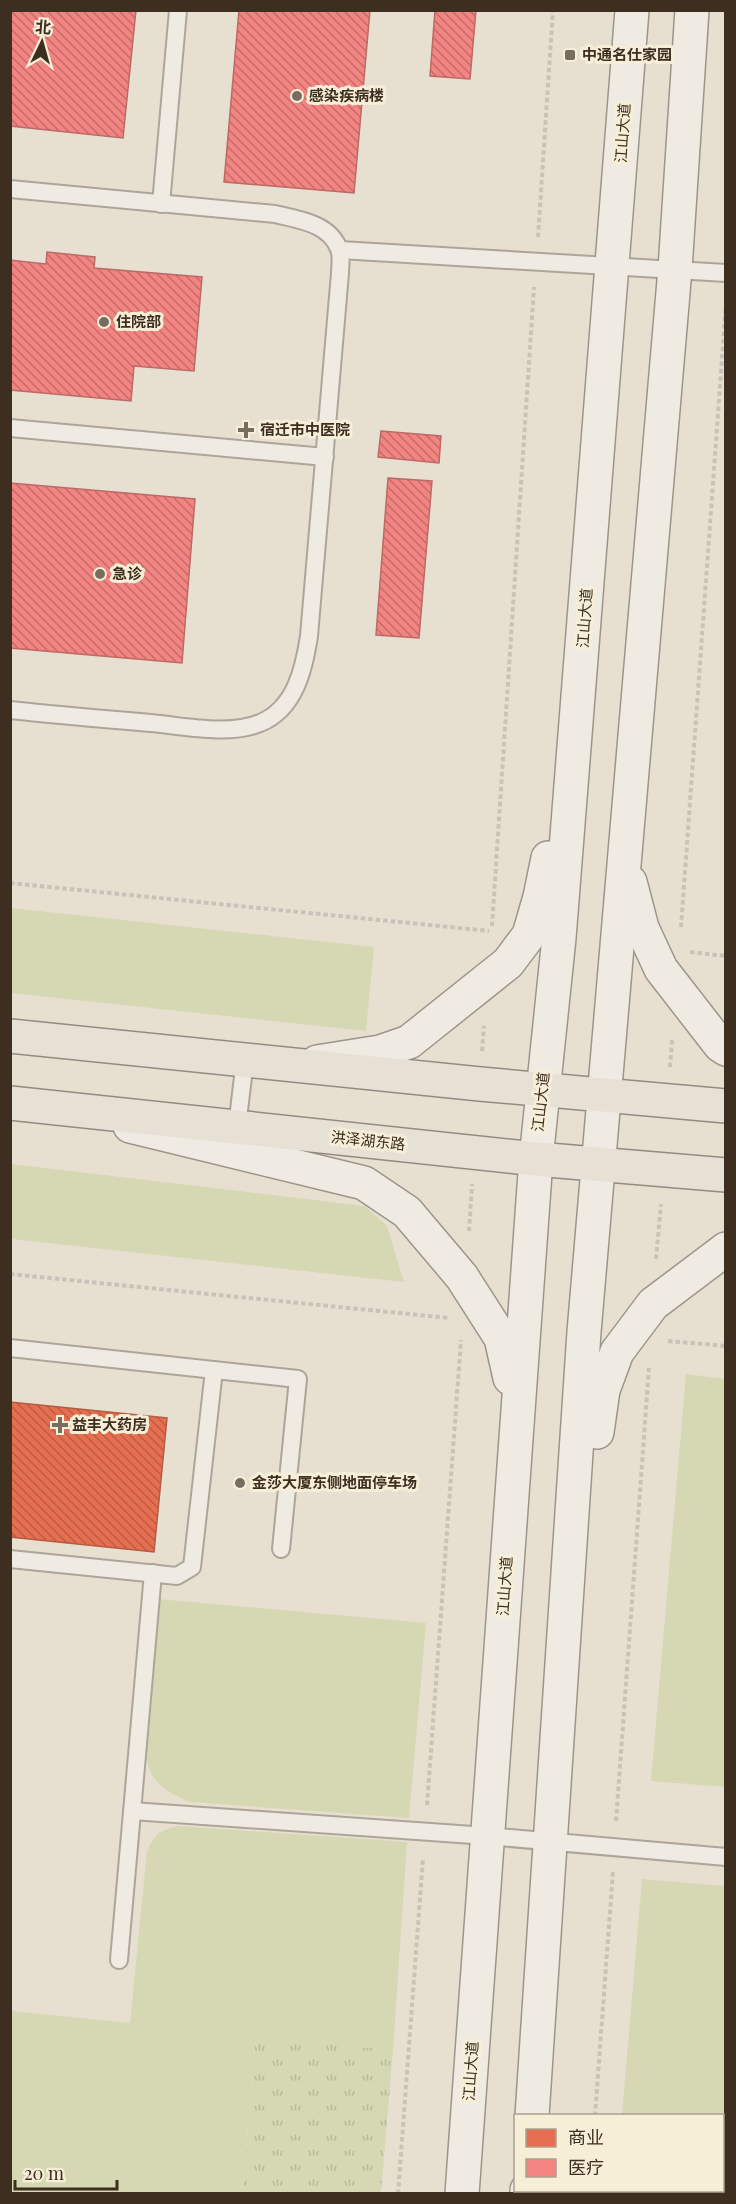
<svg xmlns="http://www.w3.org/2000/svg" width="736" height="2204" viewBox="0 0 736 2204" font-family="'Playfair Display','Noto Sans SC',serif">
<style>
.grass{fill:url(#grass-tufts)}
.green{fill:#d6d7b3}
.shops{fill:url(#shops-back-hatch);stroke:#b45c42;stroke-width:1.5}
.health{fill:url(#health-back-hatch);stroke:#bc6a65;stroke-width:1.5}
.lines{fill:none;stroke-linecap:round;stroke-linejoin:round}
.service-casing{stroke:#ada599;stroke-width:20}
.secondary-casing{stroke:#9c958a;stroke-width:36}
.primary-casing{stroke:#928b80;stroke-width:36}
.path{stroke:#c8c2b9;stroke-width:4;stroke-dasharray:4.5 3;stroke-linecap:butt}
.service{stroke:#efebe3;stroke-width:16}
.secondary{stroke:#efebe3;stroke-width:33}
.primary{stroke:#e6e1d4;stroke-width:33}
.poi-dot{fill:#786c5e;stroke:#f7eed8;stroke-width:2}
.labels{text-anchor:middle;stroke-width:6;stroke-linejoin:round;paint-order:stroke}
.poi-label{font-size:15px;font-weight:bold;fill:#3d2e20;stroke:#f7eed8;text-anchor:start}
.street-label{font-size:15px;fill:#3d2e20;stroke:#f7eed8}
</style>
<defs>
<pattern id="grass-tufts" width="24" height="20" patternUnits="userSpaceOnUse" patternTransform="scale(1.5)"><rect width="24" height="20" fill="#d6d7b3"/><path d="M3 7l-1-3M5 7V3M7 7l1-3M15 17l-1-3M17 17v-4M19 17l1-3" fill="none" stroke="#b9b99a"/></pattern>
<pattern id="shops-back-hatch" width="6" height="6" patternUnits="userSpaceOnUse" patternTransform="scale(1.5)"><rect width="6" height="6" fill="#e76f51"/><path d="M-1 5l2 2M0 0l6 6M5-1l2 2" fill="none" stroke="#bc5c43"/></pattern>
<pattern id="health-back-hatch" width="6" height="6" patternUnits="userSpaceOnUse" patternTransform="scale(1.5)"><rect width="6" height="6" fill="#f28482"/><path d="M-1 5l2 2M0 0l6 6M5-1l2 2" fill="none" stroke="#c56c6a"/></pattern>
</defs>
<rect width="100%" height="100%" fill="#e7e0d1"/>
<polygon class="grass" points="256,2037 393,2050 381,2193 242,2194"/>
<g class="green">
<polygon points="11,908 374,947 366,1031 11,993"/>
<polygon points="11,1164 365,1206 387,1226 404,1282 11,1239"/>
<polygon points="686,1374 725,1379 725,1787 651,1781"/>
<path d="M 158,1599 L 426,1623 L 409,1818 L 190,1802 C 165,1792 151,1783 145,1755 Z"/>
<path d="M 179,1826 L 407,1842 L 393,2050 L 256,2037 L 242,2193 L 11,2193 L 11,2011 L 130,2023 L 147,1851 C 155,1834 159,1830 179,1826 Z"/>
<polygon points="642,1879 725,1886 725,2193 615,2193 615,2190 722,2190 722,2116 622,2115"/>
</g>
<polygon class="shops" points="10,1402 167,1418 154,1552 10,1537"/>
<g class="health">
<polygon points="10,10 136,10 123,138 10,126"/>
<polygon points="239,10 370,10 354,193 224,182"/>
<polygon points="435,10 476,10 470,79 430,76"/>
<polygon points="47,252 95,257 94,268 202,277 194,371 134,366 131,401 10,390 10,260 46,264"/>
<polygon points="381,431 441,436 439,463 378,457"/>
<polygon points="388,478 432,481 419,638 376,635"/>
<polygon points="10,483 195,499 182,663 10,648"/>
</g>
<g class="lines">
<defs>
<g id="service">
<path d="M 10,189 L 275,214 C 299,220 329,223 339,249 C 342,256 340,266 340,273 L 309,636 C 304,669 295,709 260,723 C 230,736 183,726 151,723 C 104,719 57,715 10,710"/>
<polyline points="161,204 178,10"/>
<polyline points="340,250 726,273"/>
<polyline points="10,428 325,457"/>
<polyline points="237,1127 245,1060"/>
<polyline points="10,1348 298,1379 281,1549"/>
<polyline points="10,1559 177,1576 192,1567 214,1370"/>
<polyline points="132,1811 487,1836 726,1857"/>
<polyline points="119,1960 153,1573"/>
</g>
<g id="secondary">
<polyline points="630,882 642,928 661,969 720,1045 726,1049"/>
<polyline points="317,1062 380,1052 409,1042 508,963 529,935 540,897 548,858"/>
<polyline points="130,1126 364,1183 407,1212 462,1277 501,1338 510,1378"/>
<polyline points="597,1432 603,1390 617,1352 653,1304 726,1249"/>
<polyline points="532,2116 584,1332 675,269 692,10"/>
<polyline points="462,2194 536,1159 559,938 632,10"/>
<polyline points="527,2194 527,2190"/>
</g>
<g id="primary">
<polyline points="10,1036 480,1084 726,1106"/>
<polyline points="10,1103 536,1159 726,1175"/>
</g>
</defs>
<use href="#service" class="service-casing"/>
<use href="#secondary" class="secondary-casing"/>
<use href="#primary" class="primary-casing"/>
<g class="path">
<polyline points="538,237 553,10"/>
<polyline points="10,883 489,931"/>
<polyline points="492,926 534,287"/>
<polyline points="681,927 726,303"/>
<polyline points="690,952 726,956"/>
<polyline points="482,1051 484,1026"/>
<polyline points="670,1067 672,1039"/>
<polyline points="469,1231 472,1184"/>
<polyline points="656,1259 661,1204"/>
<polyline points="10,1274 449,1318"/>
<polyline points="668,1341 726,1346"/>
<polyline points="427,1805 461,1340"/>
<polyline points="616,1821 649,1368"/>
<polyline points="595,2116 613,1871"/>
<polyline points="596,2190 597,2194"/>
<polyline points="398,2194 423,1858"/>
</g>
<use href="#service" class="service"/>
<use href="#secondary" class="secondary"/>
<use href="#primary" class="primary"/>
</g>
<g class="poi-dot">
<rect x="564" y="49" width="12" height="12" rx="3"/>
<circle cx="297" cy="96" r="6"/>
<circle cx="104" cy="322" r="6"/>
<path d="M243 421h6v6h6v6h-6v6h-6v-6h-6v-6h6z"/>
<circle cx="100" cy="574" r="6"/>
<path d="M57 1416h6v6h6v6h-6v6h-6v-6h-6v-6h6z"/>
<circle cx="240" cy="1483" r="6"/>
</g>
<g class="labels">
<g class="poi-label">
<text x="582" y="60">中通名仕家园</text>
<text x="309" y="101">感染疾病楼</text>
<text x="116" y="327">住院部</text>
<text x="260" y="435">宿迁市中医院</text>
<text x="112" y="579">急诊</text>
<text x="72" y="1430">益丰大药房</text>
<text x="252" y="1488">金莎大厦东侧地面停车场</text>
</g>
<g class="street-label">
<text transform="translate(623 133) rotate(-86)" y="5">江山大道</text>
<text transform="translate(585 618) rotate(-86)" y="5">江山大道</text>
<text transform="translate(541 1102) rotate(-84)" y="5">江山大道</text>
<text transform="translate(368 1141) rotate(6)" y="5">洪泽湖东路</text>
<text transform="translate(505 1586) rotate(-86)" y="5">江山大道</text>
<text transform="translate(471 2071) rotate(-86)" y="5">江山大道</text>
</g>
</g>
<rect width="736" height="2204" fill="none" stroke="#3d2e20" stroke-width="24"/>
<rect x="514" y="2114" width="210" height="78" fill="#f7eed8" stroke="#ada18e" stroke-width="1.5"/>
<rect x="526" y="2129" width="30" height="18" fill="#e76f51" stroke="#ada18e" stroke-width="1.5"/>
<text x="568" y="2144" font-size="18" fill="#3d2e20">商业</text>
<rect x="526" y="2159" width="30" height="18" fill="#f28482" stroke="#ada18e" stroke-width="1.5"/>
<text x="568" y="2174" font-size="18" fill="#3d2e20">医疗</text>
<g transform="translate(42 42) rotate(5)" stroke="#f7eed8" stroke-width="4.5" paint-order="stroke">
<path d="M0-4.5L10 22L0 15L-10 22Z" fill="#3d2e20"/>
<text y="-9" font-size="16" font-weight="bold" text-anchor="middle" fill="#3d2e20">北</text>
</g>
<path d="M15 2180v9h102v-9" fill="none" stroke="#3d2e20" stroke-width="3"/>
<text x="24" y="2180" font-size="18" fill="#3d2e20" stroke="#f7eed8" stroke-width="4.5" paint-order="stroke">20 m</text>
</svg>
